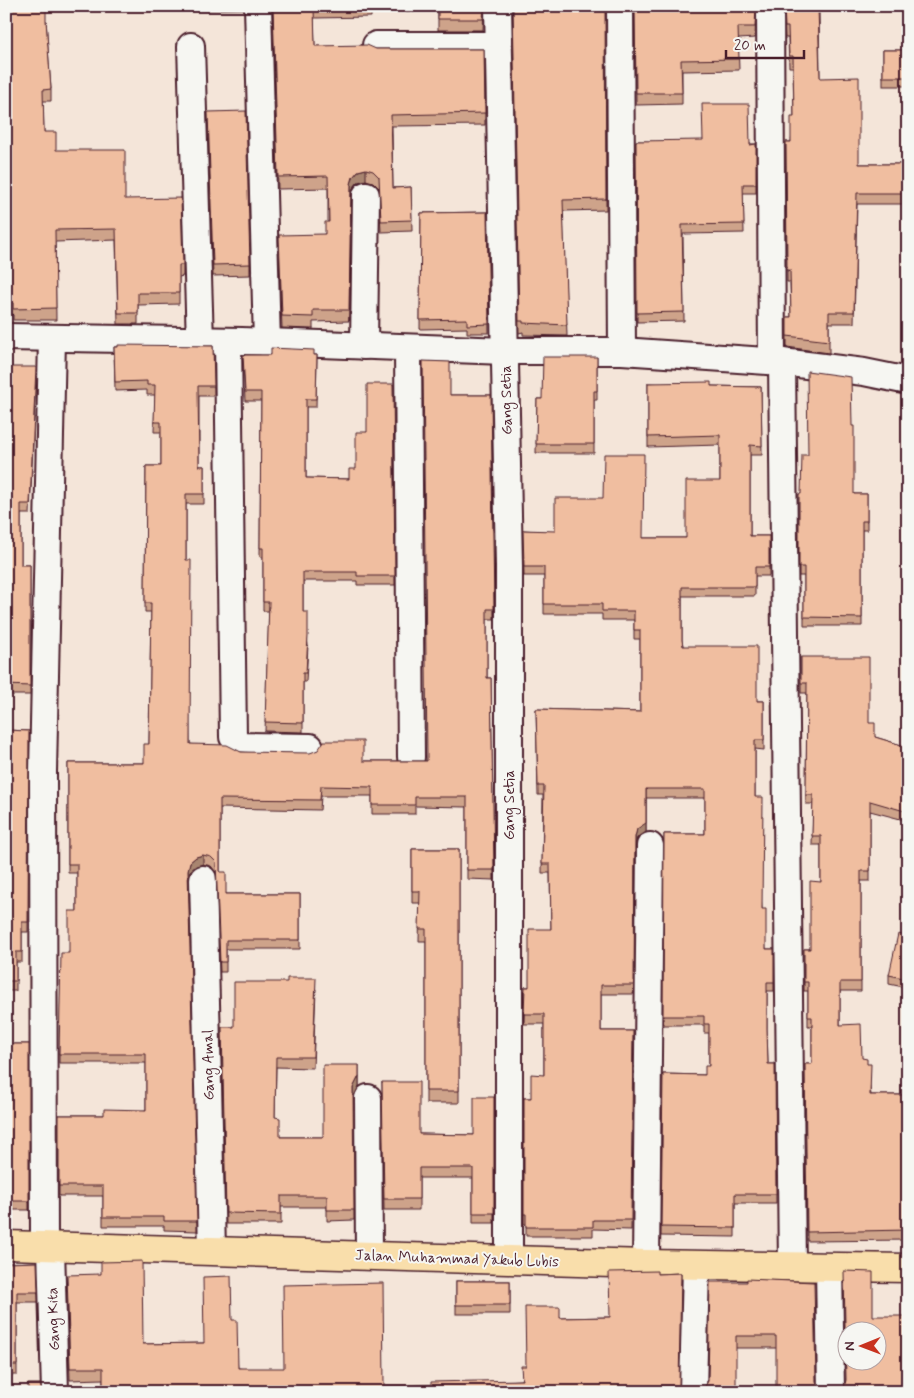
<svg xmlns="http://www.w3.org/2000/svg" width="914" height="1398" viewBox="0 0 914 1398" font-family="Mynerve,sans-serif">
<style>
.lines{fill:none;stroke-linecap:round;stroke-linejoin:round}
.minor-casing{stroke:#4a1f2b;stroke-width:30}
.major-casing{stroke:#4a1f2b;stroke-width:31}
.minor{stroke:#f6f6f2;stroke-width:26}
.major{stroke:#f9deab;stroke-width:28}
.wall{fill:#cea38a;stroke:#4a1f2b}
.shaded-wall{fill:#a88570;stroke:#4a1f2b}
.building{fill:#f0bea0;stroke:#4a1f2b;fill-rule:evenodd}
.labels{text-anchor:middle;stroke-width:4;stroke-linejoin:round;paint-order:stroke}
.street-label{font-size:15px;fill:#4a1f2b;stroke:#f6f6f2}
</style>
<rect width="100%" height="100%" fill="#f4e5d9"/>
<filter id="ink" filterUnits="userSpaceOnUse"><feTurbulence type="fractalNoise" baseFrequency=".02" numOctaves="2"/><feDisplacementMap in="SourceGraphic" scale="10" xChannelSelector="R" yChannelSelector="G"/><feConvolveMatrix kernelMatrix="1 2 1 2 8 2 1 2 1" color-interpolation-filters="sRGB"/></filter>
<g filter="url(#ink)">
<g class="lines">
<defs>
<g id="minor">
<polyline points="258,6 267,343"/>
<polyline points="498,6 509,566 509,1259"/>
<polyline points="620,6 622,351"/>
<polyline points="770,6 772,362"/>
<polyline points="376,45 498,45"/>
<polyline points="191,46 200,342"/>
<polyline points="6,337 242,341 505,351 622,351 782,362 864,372 908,381"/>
<polyline points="228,341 233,737 236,743 242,746 310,747"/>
<polyline points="364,346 366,195"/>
<polyline points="408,348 411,757"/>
<polyline points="782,362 792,1267"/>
<polyline points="203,879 212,1250"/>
<polyline points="368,1098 369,1255"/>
<polyline points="44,1246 43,772 52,338"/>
<polyline points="51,1247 55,1392"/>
<polyline points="646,1264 650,846"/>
<polyline points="829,1267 831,1392"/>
<polyline points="693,1392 696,1265"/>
</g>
<polyline id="major" points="6,1245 646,1264 908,1268"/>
</defs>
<use href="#minor" class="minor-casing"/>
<use href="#major" class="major-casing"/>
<use href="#minor" class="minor"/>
<use href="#major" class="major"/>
</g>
<g class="wall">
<polygon points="6,6 46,20 51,89 51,101 43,101 44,132 56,150 125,199 183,265 183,276 179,277 179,304 138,305 138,324 118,324 116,240 55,242 56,320 13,320 13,314 6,315 6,163 8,163 7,132 6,132"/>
<polygon points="204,6 244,6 243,9 204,10"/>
<polygon points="273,6 484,6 483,30 438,30 438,11 371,12 371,17 314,18 315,46 376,49 484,49 485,125 392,126 393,188 411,187 412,231 381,232 379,188 373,182 366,180 358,182 353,188 351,195 349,321 313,322 313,329 282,328 279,246 325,234 328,222 328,188 278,189"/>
<polygon points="513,6 605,6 606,210 563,211 567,336 523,335 523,332 519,333"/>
<polygon points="635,6 756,6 755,38 738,39 739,70 682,71 682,104 636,105"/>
<polygon points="784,6 869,6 869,8 819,9 820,78 859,164 908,164 908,204 857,204 854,323 829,323 829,353 787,347 787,317 791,317 790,282 787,282 786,142 791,142 794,117 793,67 789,67 788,38 785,38"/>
<rect x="883" y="50" width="25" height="36"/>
<polygon points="208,123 250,264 250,275 213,276"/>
<polygon points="636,141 756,144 756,193 743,193 744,233 683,234 684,321 637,322"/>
<polygon points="487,212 489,333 467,333 467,328 420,329 421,213"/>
<polygon points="213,346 214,396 199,396 199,466 204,466 204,504 186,504 186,560 190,744 241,752 363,761 427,761 450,395 491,395 494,619 487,619 487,678 491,678 494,880 467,879 467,807 415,806 415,814 372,814 372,796 321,796 320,810 220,808 220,872 226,894 300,894 300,949 226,949 226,972 220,972 216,872 211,866 203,864 196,866 190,871 188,879 197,1231 164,1230 164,1226 103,1226 103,1196 59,1196 59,1115 104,1115 146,1110 146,1063 59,1063 59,1054 69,953 77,911 77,873 68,873 68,763 144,763 149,744 151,612 145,612 146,466 161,466 161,432 154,432 155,395 147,395 147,390 115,391 114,347"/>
<polygon points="243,355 317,355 316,407 306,407 306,478 349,479 356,469 367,432 393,384 395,585 357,585 357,581 303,581 303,612 308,645 306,682 303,682 303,732 265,731 269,611 263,611 263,557 260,557 261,401 245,401"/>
<polygon points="597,357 597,400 594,400 594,453 536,453 537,399 542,399"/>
<polygon points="6,367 36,376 30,514 21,514 21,565 30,565 30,695 6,695"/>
<polygon points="648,383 711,386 761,387 762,455 750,455 750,536 769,536 769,576 755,576 755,596 682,596 682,640 683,646 757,701 764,701 764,750 755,749 755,797 762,909 766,949 774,949 774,991 767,991 767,1029 768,1064 775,1064 776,1203 735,1203 735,1237 661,1236 663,1074 705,1075 709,1066 709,1033 704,1033 704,1025 663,1025 664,834 705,834 705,798 646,798 646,832 637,838 635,846 634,994 601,994 601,1031 633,1031 631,1230 593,1229 593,1236 526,1236 526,1224 524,1224 524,1098 531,1098 544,1075 544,1024 524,1024 525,987 529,987 551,929 550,873 542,873 543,795 538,795 536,709 640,712 640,639 634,639 634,620 602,620 602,614 544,614 544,576 524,576 523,530 643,538 686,538 720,481 720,445 648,447"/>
<polygon points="799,494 867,494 867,530 862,530 862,626 804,626 804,576 799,576"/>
<polygon points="801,657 869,723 875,737 908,747 908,821 870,811 870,881 861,881 861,991 840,991 840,1025 862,1058 867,1064 871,1095 908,1095 908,1240 807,1241 805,1064 812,1064 812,1026 808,1026 808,991 804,991 804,949 810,949 821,882 821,845 812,845 813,804 806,804 807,693 801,693"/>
<polygon points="6,730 29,731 28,932 22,932 22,962 16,962 16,991 7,991 7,1044 29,1044 29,1210 6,1210"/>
<polygon points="412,849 459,849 459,1103 426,1103 426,941 419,941 420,903 412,903"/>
<polygon points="908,936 908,988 889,984 889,975"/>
<polygon points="316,989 313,1068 276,1067 275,1117 280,1137 323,1137 359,1065 359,1086 353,1098 354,1220 327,1221 327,1207 281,1207 281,1224 226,1224 222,1027 234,1027"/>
<polygon points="382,1082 419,1134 474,1135 494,1097 494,1223 473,1223 473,1178 419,1178 419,1210 384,1210"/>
<polygon points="37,1262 38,1302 17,1302 17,1375 6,1375 6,1263"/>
<polygon points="681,1273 679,1392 103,1392 103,1379 70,1380 67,1286 101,1274 143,1344 204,1343 232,1320 238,1368 384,1386 431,1385 521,1380 526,1366 560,1318 610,1317 657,1274"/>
<rect x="456" y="1281" width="54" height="33"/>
<polygon points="747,1282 816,1381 818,1388 776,1348 736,1348 708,1381"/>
</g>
<g class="shaded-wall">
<polygon points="366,169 366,180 358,182 353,188 351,195 349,321 351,184 353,177 358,171"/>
<polygon points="646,789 646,832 637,838 635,846 634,994 635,837"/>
<polygon points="203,855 203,864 196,866 190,871 188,879 188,870 190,862 196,857"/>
<polygon points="359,1076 359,1086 353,1098 353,1088"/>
</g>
<g class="building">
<polygon points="6,6 46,6 46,20 51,89 43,90 44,132 56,132 56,150 125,150 125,199 181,198 183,265 179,265 179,293 138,293 138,313 118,313 116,229 55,230 56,308 13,309 13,303 6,303 6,163 8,163 7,121 6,121"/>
<polygon points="273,6 338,6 314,7 315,46 367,45 376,49 484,49 485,113 391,115 393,188 411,187 412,220 381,221 379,177 373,171 366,169 358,171 353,177 351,184 349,310 313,310 313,317 282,316 279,235 325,234 325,222 329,222 328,176 278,177"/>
<polygon points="438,6 484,6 483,19 438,19"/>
<polygon points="513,6 605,6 606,199 563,200 567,325 523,323 523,321 519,321"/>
<polygon points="635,6 756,6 755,27 738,27 739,59 681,60 682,93 636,93"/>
<polygon points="784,6 818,6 820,78 859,77 859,164 908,164 908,193 857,193 854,312 829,312 829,341 787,336 787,317 791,317 790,270 787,271 786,142 791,142 791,117 794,117 793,56 789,56 788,27 785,27"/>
<rect x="883" y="50" width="25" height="27"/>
<polygon points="702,104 749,104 750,145 756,144 756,184 743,184 744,224 682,225 684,312 637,313 636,141 703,140"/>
<polygon points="246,111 250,264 213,265 208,112"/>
<polygon points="487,212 489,324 467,325 467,319 420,320 421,213"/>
<polygon points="118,345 213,346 214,386 198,386 199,466 204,466 204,494 186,494 186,560 191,560 190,744 227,745 241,752 310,753 318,750 324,741 363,741 363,761 427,761 423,361 450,362 450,395 491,395 494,609 487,609 487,678 491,678 494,870 467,870 467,797 415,797 415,805 372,805 372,787 321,786 320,800 220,799 220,872 226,872 226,894 300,894 300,940 226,940 226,962 220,962 216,862 211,857 203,855 196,857 190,862 188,870 197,1221 164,1221 164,1217 103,1217 103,1186 59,1186 59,1115 104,1115 104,1109 146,1110 146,1054 59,1054 61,953 69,953 69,911 77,911 77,864 68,864 68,763 144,763 144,744 149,744 151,603 145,603 146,466 161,466 161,422 154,422 155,385 147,385 147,381 115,382 114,347 118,347"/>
<polygon points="271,348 314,350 314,355 317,355 316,399 306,399 306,478 349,479 349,469 356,469 356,432 367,432 367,384 393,384 395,576 357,576 357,572 303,572 303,612 308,612 308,636 306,673 303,673 303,723 265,722 269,602 263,602 263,548 260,548 261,392 245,392 243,355 271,355"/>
<polygon points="543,357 597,357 597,391 594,391 594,444 536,444 537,399 542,399"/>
<polygon points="6,367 36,367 30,504 21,504 21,565 30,565 30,686 6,685"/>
<polygon points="807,371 851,377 852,426 854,426 854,494 867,494 867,521 862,521 862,618 804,617 804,567 799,567 799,494 801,494 802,455 808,455"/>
<polygon points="711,382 711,386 761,387 762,446 750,445 750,536 769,536 769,567 755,567 755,587 682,587 682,640 683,646 757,646 757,701 764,701 764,740 755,740 755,797 763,797 762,909 766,909 766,949 774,949 774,982 767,982 767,1028 768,1064 775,1064 776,1194 735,1194 735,1228 661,1227 663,1074 705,1075 705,1066 709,1066 709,1024 704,1024 704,1016 663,1016 664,834 705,834 705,789 646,789 646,823 637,829 635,837 634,985 601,985 601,1031 633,1031 631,1220 593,1220 593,1227 526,1227 526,1214 524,1214 524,1098 531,1098 531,1074 544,1075 544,1014 524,1014 525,987 529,987 529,929 551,929 550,864 542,864 544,786 538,786 536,709 640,712 640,630 634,630 634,611 602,611 602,604 544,604 544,567 524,567 523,530 555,531 555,498 603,498 604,454 644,454 643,538 686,538 686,481 720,481 720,435 648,437 648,383"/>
<polygon points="801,657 869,657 869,723 875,723 875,737 908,747 908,812 870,801 870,871 861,871 861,982 840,982 840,1025 861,1024 862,1058 867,1059 867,1064 871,1064 870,1095 908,1095 908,1230 807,1232 805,1064 812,1064 812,1017 808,1017 808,982 804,982 804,949 810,949 810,881 821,882 821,836 812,836 813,795 806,795 807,683 801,683"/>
<polygon points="6,730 29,731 28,922 22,922 22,952 16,952 16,981 7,981 7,1044 29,1044 29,1201 6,1201"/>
<polygon points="412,849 459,849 459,1091 426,1091 426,929 419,929 420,891 412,891"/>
<polygon points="898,934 908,936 908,979 889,975"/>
<polygon points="287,978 316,978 313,1057 276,1057 275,1117 280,1118 280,1137 323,1137 323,1065 359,1065 359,1076 353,1088 354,1210 327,1210 327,1196 281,1196 281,1214 226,1213 222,1027 234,1027 234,982 287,982"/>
<polygon points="382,1082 419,1082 419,1134 474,1135 474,1097 494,1097 494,1213 473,1213 473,1168 419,1168 419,1199 384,1199"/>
<polygon points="142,1261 143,1344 204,1343 203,1277 231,1276 232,1320 237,1320 238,1368 284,1368 283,1285 383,1283 384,1386 431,1385 431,1382 522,1380 521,1366 526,1366 525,1307 560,1307 560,1318 610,1317 609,1272 657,1271 657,1274 681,1273 679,1386 648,1386 648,1392 103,1392 103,1368 70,1368 67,1275 101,1274 101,1262"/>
<polygon points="37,1262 38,1292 17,1292 17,1365 6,1365 6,1263"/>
<path d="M 844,1271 L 873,1272 L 873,1316 L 908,1316 L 908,1392 L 840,1392 L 844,1388 L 846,1380 ZM 846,1330 L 876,1330 L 876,1360 L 846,1360 Z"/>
<polygon points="747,1279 814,1282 816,1381 818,1388 822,1392 776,1392 776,1336 736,1336 736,1392 702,1392 708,1381 710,1282 747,1282"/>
<rect x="456" y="1281" width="54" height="24"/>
<polygon points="28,1384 40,1384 42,1392 28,1392"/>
</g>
</g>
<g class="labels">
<g class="street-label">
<text transform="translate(506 400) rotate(-91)" y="5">Gang Setia</text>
<text transform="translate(509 805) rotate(-90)" y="5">Gang Setia</text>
<text transform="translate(208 1065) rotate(-91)" y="5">Gang Amal</text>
<text transform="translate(457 1258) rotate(2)" y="5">Jalan Muhammad Yakub Lubis</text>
<text transform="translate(53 1319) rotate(-92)" y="5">Gang Kita</text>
</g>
</g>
<rect width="914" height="1398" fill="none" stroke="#f6f6f2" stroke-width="25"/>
<rect x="12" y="12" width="889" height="1373" fill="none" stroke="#4a1f2b" stroke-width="2" filter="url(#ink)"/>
<g transform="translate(862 1346) rotate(269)"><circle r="24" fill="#f6f6f2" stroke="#b1a0a2"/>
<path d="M0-4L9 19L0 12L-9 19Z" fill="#c8321e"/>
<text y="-8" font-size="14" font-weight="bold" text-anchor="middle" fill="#4a1f2b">N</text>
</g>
<path d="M726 50v8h78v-8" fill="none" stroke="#4a1f2b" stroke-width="2.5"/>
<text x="734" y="50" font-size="15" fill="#4a1f2b" stroke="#f6f6f2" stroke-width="4" paint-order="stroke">20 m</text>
</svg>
